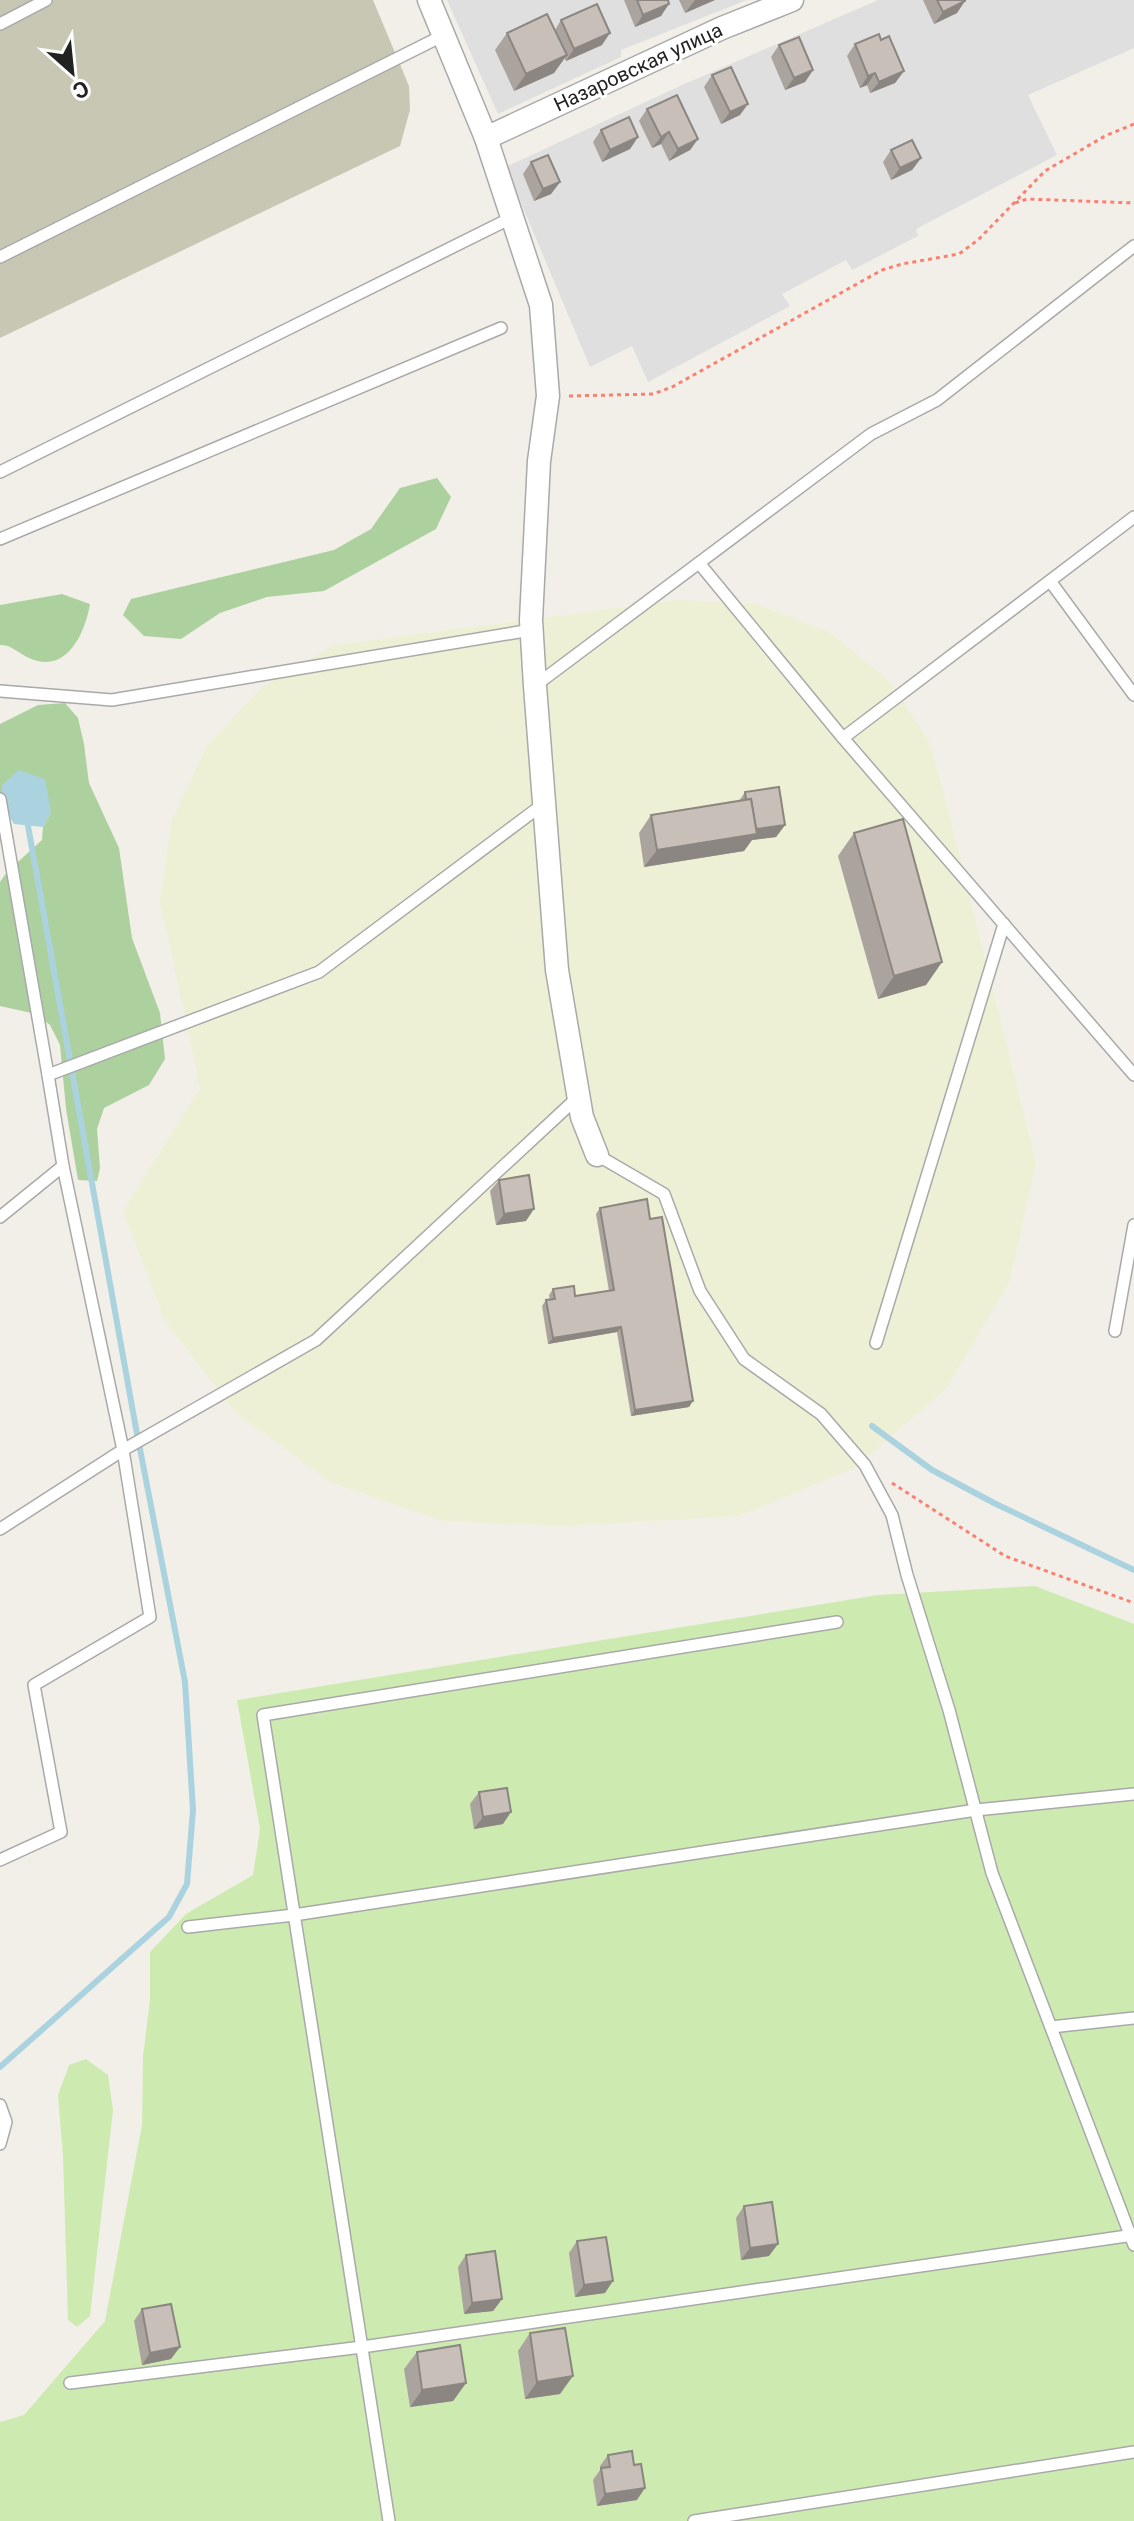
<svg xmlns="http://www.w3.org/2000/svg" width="1134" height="2521" viewBox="0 0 1134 2521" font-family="Roboto,sans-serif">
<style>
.residential{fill:#e0dfdf}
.construction{fill:#c7c7b4}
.farmland{fill:#eef0d5}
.grass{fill:#cdebb0}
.forest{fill:#add19e}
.water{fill:#aad3df}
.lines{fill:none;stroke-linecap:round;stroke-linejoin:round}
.stream{stroke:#aad3df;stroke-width:6}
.lane-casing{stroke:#a9a9a9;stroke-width:14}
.street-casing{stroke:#a9a9a9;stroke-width:25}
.path{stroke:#fa8072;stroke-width:3;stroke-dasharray:4 4;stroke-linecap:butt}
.lane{stroke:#fff;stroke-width:11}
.street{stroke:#fff;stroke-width:22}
.wall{fill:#aba49e}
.shaded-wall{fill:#8b8681}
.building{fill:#c7bfb8;stroke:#8b8681;stroke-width:2}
.labels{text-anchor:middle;stroke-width:6;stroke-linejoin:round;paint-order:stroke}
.street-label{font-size:20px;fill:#222;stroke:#fff}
</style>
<rect width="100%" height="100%" fill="#f2efe9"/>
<g class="residential">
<polygon points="447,0 747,0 621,50 621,57 498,114"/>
<polygon points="878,0 1134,0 1134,48 1028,95 1057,155 916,229 918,236 852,270 846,260 782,294 790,306 648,382 632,346 590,367 506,167 680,86"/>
</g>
<polygon class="construction" points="0,0 373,0 409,86 410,110 400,146 0,338"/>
<polygon class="farmland" points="679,600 756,604 828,631 888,679 930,743 950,817 1036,1163 1009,1283 946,1389 853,1469 739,1516 561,1526 443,1521 332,1483 237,1414 165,1321 123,1211 200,1088 160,901 172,820 207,746 263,686 334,645"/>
<g class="grass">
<polygon points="1035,1586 1134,1624 1134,2521 0,2521 0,2422 24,2415 105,2321 142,2125 143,2056 150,2000 150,1952 186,1914 253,1875 260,1829 237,1700 878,1595"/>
<polygon points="86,2059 108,2075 113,2110 90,2316 77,2327 68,2320 63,2156 58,2095 69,2065"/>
</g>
<g class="forest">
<polygon points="437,478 451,497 436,529 324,591 267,597 220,613 181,639 144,636 123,615 131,599 334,550 371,529 400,488"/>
<path d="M 62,594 L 90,604 C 85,633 67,675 29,658 C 18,653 12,645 0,645 L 0,605 Z"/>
<polygon points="65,703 78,718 84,744 89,783 119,848 132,938 160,1013 165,1059 149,1085 104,1108 97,1129 100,1168 97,1181 78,1180 66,1109 60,1045 50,1025 36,1014 0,1006 0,882 7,872 42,840 43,827 51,812 2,804 0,811 0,724 38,705"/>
</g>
<polygon class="water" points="19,770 45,779 51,812 43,827 14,824 2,804 2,785"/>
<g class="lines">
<g class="stream">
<polyline points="872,1426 932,1470 994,1503 1134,1570"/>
<polyline points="0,2067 169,1917 187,1884 193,1810 185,1682 135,1423 28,826"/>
</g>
<defs>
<g id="lane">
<polyline points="0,24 46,0"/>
<polyline points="0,257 444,35"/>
<polyline points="0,472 513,217"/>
<polyline points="0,539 501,328"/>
<polyline points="699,563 843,738 1134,517"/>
<polyline points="1050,581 1134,695"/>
<polyline points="536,685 871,434 937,400 1134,246"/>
<polyline points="0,691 112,700 531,630"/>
<polyline points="843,738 1134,1075"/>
<polyline points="0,799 48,1075"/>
<polyline points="597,1155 664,1194 700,1291 744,1359 821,1414 865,1465 892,1515 907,1575 949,1710 992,1873 1134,2245"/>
<polyline points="63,1166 123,1450 316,1340 578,1097"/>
<polyline points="0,1217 63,1166 48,1075 319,972 542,805"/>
<polyline points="1115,1331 1134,1225"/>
<polyline points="876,1343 1004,924"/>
<polyline points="0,1529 123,1450 150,1617 34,1685 61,1832 0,1860"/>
<polyline points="188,1927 294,1915 976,1810 1134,1794"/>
<polyline points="1051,2027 1134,2018"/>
<polyline points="0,2105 6,2122 0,2144"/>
<polyline points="70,2383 362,2347 1134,2235"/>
<polyline points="389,2521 263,1715 837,1622"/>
<polyline points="694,2521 1134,2452"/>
</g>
<g id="street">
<polyline points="429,0 486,138 541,305 548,396 539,461 531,620 535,686 557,970 582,1117 597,1155"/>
<polyline points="486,138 722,28 792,0"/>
</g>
</defs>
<use href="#lane" class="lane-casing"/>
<use href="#street" class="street-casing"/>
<g class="path">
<polyline points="1015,203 1027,199 1134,203"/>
<polyline points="569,396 653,394 672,387 882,270 902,264 959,254 978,240 1045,171 1105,136 1134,124"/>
<polyline points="892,1483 1005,1556 1134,1603"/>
</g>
<use href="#lane" class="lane"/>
<use href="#street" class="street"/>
</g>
<g class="wall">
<polygon points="624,0 668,0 661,16 635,27"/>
<polygon points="679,0 715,0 685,13"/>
<polygon points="923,0 965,0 957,13 934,24"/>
<polygon points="561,20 602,45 566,61 564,58 554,73 514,91 495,50 507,33 555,30"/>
<polygon points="881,40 904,71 895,83 870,93 867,85 860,88 847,56 855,44"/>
<polygon points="779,45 813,70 805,82 785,90 771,57"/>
<polygon points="712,75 740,115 721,124 704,87"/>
<polygon points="647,109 698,139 690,150 669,161 661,144 652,148 639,121"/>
<polygon points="601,130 638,137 630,149 602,162 593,142"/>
<polygon points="891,150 921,158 912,170 891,180 883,162"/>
<polygon points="531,162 560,182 551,194 534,201 523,174"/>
<polygon points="745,792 785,825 776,837 752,840 744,851 644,867 639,833 651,815 739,801"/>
<polygon points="854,833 942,962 926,985 878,999 838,856"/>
<polygon points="499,1180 526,1221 496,1225 490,1191"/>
<polygon points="600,1208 650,1219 689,1407 631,1416 617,1332 548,1344 542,1306 546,1300 550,1300 549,1295 553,1289 575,1296 609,1291 596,1214"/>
<polygon points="479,1792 503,1824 474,1829 470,1804"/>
<polygon points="744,2206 769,2256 741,2260 736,2218"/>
<polygon points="577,2241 605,2293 575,2297 569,2253"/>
<polygon points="466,2255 502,2299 493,2311 464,2314 458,2267"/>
<polygon points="142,2309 171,2359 142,2365 134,2321"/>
<polygon points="530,2333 560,2394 525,2399 518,2351"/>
<polygon points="417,2352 466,2383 453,2401 410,2407 404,2369"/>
<polygon points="608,2455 637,2500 597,2506 593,2480 600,2470 600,2466"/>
</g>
<g class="shaded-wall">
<polygon points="695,0 715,0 685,13"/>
<polygon points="965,1 957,13 934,24 943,12"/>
<polygon points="669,4 661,16 635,27 643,15"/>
<polygon points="610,33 602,45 566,61 574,49"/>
<polygon points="567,55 554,73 514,91 526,74"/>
<polygon points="813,70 805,82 785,90 794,78"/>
<polygon points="904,71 895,83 870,93 879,82"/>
<polygon points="875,73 867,85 860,88 868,76"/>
<polygon points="748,104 740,115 721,124 730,112"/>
<polygon points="669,132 661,144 652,148 661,137"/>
<polygon points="638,137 630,149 602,162 610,150"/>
<polygon points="698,139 690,150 669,161 678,149"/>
<polygon points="921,158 912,170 891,180 900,168"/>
<polygon points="560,182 551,194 534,201 543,189"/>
<polygon points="785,825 776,837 752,840 744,851 644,867 657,850 751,830"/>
<polygon points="942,962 926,985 878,999 894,976"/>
<polygon points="534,1209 526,1221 496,1225 504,1214"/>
<polygon points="621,1327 617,1332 548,1344 553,1338"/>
<polygon points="693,1401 689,1407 631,1416 635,1410"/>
<polygon points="511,1812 503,1824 474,1829 483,1817"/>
<polygon points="778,2244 769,2256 741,2260 750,2248"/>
<polygon points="613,2281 605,2293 575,2297 584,2285"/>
<polygon points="502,2299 493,2311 464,2314 472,2303"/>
<polygon points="180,2347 171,2359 142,2365 150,2353"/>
<polygon points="573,2376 560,2394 525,2399 537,2382"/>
<polygon points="466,2383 453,2401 410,2407 422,2390"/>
<polygon points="645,2488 637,2500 597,2506 605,2494"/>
</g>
<g class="building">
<polygon points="637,0 668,0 669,4 643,15"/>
<polygon points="937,0 965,0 965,1 943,12"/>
<polygon points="597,4 610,33 574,49 561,20"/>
<polygon points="547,14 567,55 526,74 507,33"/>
<polygon points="879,34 881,40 889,36 904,71 879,82 875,73 868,76 855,44"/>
<polygon points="799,37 813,70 794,78 779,45"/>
<polygon points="731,67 748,104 730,112 712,75"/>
<polygon points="677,95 698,139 678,149 669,132 661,137 647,109"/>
<polygon points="629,117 638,137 610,150 601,130"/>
<polygon points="912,140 921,158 900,168 891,150"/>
<polygon points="548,155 560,182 543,189 531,162"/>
<polygon points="779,787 785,825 756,829 751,799 746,800 745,792"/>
<polygon points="751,799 757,834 657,850 651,815"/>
<polygon points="903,819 942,962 894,976 854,833"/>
<polygon points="529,1175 534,1209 504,1214 499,1180"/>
<polygon points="647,1199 650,1219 662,1217 693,1401 635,1410 621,1327 553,1338 546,1300 555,1299 553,1289 574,1286 575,1296 614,1290 600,1208"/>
<polygon points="507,1788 511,1812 483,1817 479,1792"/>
<polygon points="772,2202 778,2244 750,2248 744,2206"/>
<polygon points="606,2237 613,2281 584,2285 577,2241"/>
<polygon points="495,2251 502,2299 472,2303 466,2255"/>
<polygon points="171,2304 180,2347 150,2353 142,2309"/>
<polygon points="565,2328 573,2376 537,2382 530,2333"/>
<polygon points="460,2345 466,2383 422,2390 417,2352"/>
<polygon points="632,2451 634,2465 641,2464 645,2488 605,2494 601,2468 610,2467 608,2455"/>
</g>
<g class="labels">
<g class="street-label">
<text transform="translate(638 67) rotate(-25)" y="7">Назаровская улица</text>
</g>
</g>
<g transform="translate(72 72) rotate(153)" stroke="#ffffff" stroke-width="6" paint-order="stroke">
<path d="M0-6L14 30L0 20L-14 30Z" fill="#222222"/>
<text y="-12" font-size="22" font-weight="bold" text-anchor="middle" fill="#222222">С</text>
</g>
</svg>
